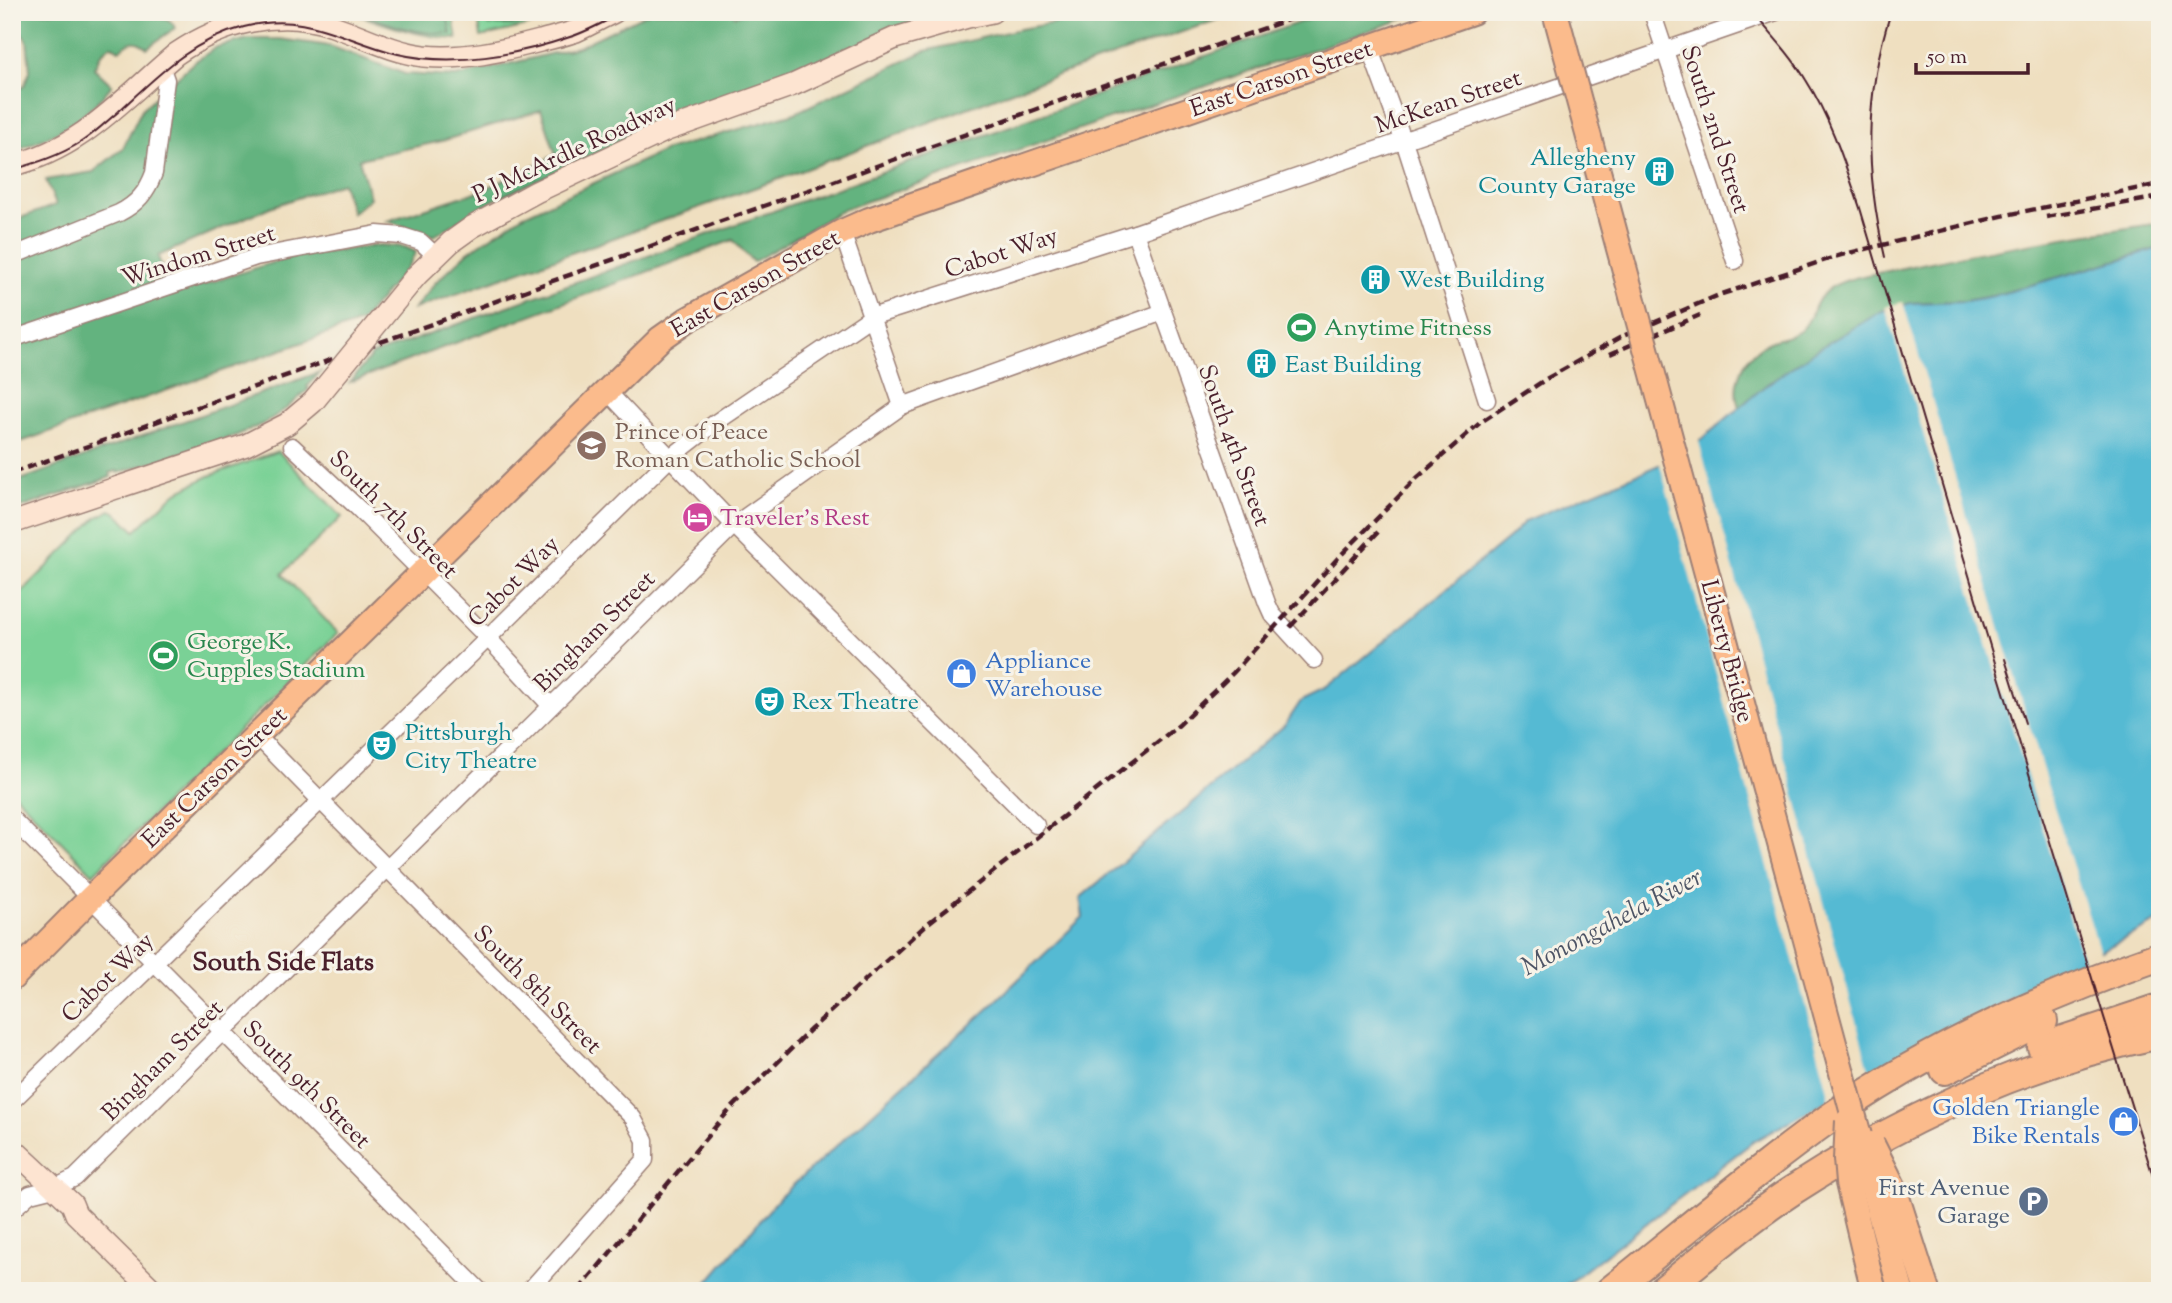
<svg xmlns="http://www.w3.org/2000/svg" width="2172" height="1303" viewBox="0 0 2172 1303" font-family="'Sorts Mill Goudy',serif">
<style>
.green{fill:#7ad196;stroke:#627860;stroke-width:2}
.forest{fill:#63b37f;stroke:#566955;stroke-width:2}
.water{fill:#55bad3;stroke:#506c7f;stroke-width:2}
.pier{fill:#efdfc0}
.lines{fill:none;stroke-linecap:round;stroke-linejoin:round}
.minor-casing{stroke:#9c7f76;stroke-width:19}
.secondary-casing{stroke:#9c7f76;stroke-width:24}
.primary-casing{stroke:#9c7f76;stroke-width:28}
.trunk-casing{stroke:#9c7f76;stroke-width:28}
.motorway-casing{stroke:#9c7f76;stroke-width:32}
.minor{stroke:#fff;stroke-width:16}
.secondary{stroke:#fde4d1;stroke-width:21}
.primary{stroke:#fbbb8c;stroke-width:24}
.trunk{stroke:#fbbb8c;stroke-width:24}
.motorway{stroke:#fbbb8c;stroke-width:28}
.tram{stroke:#4a1f2b;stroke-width:2}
.rail{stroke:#4a1f2b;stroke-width:4.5;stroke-dasharray:10 5;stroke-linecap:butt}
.secondary-bridge-casing{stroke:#9c7f76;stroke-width:24;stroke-linecap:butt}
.trunk-bridge-casing{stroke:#9c7f76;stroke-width:28;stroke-linecap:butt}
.secondary-bridge{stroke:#fde4d1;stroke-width:21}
.trunk-bridge{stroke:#fbbb8c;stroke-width:24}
.labels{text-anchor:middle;stroke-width:6;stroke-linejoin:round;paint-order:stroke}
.street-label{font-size:24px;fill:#4a1f2b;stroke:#f7f3e8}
.culture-label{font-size:24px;fill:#0d838f;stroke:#f7f3e8;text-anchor:start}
.leisure-label{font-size:24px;fill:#27864d;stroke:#f7f3e8;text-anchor:start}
.education-label{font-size:24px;fill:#785e54;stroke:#f7f3e8;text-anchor:start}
.hotel-label{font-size:24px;fill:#b23c85;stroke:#f7f3e8;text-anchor:start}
.shop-label{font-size:24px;fill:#366cbe;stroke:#f7f3e8;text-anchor:start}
.service-label{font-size:24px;fill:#4e5e75;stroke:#f7f3e8;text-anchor:end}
.water-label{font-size:26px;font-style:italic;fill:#4e5566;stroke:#f7f3e8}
.neighbourhood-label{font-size:26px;font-weight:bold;fill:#4a1f2b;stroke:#f7f3e8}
</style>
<rect width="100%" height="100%" fill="#f7f3e8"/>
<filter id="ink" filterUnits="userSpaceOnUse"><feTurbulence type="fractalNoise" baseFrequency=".0143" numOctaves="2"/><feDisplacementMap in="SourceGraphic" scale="14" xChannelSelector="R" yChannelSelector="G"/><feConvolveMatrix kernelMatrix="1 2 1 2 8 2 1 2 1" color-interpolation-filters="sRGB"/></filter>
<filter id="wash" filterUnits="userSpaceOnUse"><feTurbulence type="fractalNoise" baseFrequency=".00686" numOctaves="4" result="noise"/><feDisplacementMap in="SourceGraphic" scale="28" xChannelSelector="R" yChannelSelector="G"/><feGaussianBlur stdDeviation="1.57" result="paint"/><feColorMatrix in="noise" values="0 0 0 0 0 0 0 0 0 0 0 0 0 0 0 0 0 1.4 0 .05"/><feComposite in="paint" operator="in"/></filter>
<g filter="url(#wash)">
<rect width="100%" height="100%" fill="#efdfc0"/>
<g class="green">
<path d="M 350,12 L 452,12 L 457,39 C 415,36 389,26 350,12 Z"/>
<polygon points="477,12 568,12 539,23 481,37"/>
<polygon points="278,451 342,517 282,574 338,633 93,874 12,792 12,602 97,517 111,510 115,512 135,531 175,493 209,476"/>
</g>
<g class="forest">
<path d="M 12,12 L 149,12 L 154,17 C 164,18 171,18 175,28 L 147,48 C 135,38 131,41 119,50 L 111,45 L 101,54 L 94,68 L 112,85 C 87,119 52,138 12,151 L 12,92 L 24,86 L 30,71 L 27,40 L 12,25 Z"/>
<path d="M 356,12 L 447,12 L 451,34 C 415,34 389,24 356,12 Z"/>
<polygon points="478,12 560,12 515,25 489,25"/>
<polygon points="650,12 732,12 735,16 745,12 956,12 654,127 496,199 434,236 387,221 485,189 556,155 541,110 442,141 359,159 370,198 352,213 342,183 270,207 158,256 171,295 290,257 381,245 405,247 416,252 407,268 361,322 12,445 12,221 56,205 46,180 93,172 123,148 142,109 194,62 217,47 248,39 280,39 330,46 405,74 456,77 578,47"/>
<polygon points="1114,12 1240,12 1020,88 782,178 414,309 435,283 468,252 522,216 666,150 795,113 925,51 1020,29"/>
<polygon points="1328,12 1424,12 844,209 753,262 733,240 350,382 372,355"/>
<path d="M 2160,223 L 2160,248 L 1993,296 L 1965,301 L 1911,303 L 1769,383 L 1739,408 C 1730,382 1745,353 1770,342 C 1779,338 1792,337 1800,331 C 1814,320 1813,299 1830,288 C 1851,275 1883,273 1907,267 C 1991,249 2075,236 2160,223 Z"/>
<polygon points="320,372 307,387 309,389 287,408 265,423 235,436 118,473 117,471 110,473 111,477 12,511 12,483"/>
</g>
<polygon class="water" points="2160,248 2160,920 2047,979 1754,1141 1558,1291 700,1291 780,1197 991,1006 1083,917 1080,898 1285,725 1301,701 1326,689 1510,537 1525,521 1683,455 1766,385 1818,349 1882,311 1911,303 1965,301 1993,296"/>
<g class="pier">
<polygon points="1903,302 2050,794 2101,955 2084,964 1885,307"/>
<polygon points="1698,438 1872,1080 1828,1104 1828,1091 1823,1071 1659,461 1681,452"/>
</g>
</g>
<g filter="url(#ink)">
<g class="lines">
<defs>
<g id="minor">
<polyline points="1652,12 1735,261"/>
<polyline points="1369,47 1407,150 1487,400"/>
<polyline points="842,232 902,406"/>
<polyline points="1135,233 1267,603 1272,614 1314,660"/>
<path d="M 12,256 L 119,213 C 137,204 147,192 154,173 L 166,80 L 161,66"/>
<polyline points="12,339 256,257 377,234 402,236 421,242 436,256"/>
<polyline points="607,391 734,525 1036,825"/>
<polyline points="292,446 359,509 488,638 551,706"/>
<polyline points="257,736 633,1118 645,1140 645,1160 529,1291"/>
<polyline points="12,819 480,1291"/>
<polyline points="12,1101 488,638 670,458 715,423 871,317 1135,233 1776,12"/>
<polyline points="12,1210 30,1194 54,1188 75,1178 734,525 902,406 1163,312"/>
</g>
<g id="secondary">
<path d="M 12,165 C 80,150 125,97 176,54 C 221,23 279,7 333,26 C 363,36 392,52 424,56 C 463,60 502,51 540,41 C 551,38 564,35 576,31 C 589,25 601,18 614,12"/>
<polyline points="416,276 451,242 472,227 536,192 667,130 793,85 895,38 968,17 992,12"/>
<polyline points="12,523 119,487"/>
<polyline points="12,1148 72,1204 76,1214 154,1291"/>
</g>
<polyline id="primary" points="12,978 90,899 660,339 687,320 842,232 869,220 1472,12"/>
<polyline id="trunk" points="1867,1263 1874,1291"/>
<g id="motorway">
<polyline points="2042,1047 2160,1008"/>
<polyline points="1945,1070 2043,1021"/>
<path d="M 1610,1291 C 1683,1233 1755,1171 1831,1117 C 1931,1047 2045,996 2160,956"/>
<path d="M 1662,1291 C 1705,1257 1747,1220 1793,1190 C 1904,1118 2029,1060 2160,1034"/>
</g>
</defs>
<use href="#minor" class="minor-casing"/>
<use href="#secondary" class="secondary-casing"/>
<use href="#primary" class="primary-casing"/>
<use href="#trunk" class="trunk-casing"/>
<use href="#motorway" class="motorway-casing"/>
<use href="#minor" class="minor"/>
<use href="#secondary" class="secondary"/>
<use href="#primary" class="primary"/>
<use href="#trunk" class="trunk"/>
<use href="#motorway" class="motorway"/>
<g class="tram">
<path d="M 1752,12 C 1771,34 1791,55 1806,80 C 1831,119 1845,164 1860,208 L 1998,673 L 2160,1199"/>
<path d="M 12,170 C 36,163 59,156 81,142 C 94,134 106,122 118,112 C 157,76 190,41 244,27 C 306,11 342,40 398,54 C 453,67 517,55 570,37 C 589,31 606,21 623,12"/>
<path d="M 1885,257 C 1865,173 1864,95 1891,12"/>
<polyline points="2005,659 2025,723"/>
</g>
<g class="rail">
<polyline points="2046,217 2160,197"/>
<polyline points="1610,354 1700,315"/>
<polyline points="12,473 1310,12"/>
<polyline points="1290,627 1378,532"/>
<polyline points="578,1291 726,1114 810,1030 927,924 1179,725 1233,673 1337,559 1417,478 1481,422 1546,379 1623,336 1719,295 1841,255 2006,215 2160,184"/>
</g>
<defs>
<polyline id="secondary-bridge" points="119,487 246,445 287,424 313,402 416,276"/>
<g id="trunk-bridge">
<polyline points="1555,12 1901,1291"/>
<polyline points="1848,1121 1846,1159 1848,1183 1867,1263"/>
<polyline points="1872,1144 1894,1188 1927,1291"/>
</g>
</defs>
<use href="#secondary-bridge" class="secondary-bridge-casing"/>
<use href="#trunk-bridge" class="trunk-bridge-casing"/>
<use href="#secondary-bridge" class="secondary-bridge"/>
<use href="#trunk-bridge" class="trunk-bridge"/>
</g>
</g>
<defs>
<symbol id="building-disc" viewBox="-11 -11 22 22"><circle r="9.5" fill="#0f9aa8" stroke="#f7f3e8"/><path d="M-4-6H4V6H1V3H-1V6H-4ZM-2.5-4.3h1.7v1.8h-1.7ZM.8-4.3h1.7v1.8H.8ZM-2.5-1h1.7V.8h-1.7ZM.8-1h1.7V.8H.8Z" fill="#fff"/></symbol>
<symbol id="stadium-disc" viewBox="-11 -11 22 22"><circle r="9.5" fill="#2e9e5b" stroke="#f7f3e8"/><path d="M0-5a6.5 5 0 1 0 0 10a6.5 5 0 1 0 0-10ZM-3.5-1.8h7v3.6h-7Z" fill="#fff"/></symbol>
<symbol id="school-disc" viewBox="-11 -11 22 22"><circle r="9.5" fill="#8d6e63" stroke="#f7f3e8"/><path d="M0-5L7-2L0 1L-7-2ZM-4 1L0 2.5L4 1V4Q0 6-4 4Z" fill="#fff"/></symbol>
<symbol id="hotel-disc" viewBox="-11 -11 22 22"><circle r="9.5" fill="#d1479c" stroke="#f7f3e8"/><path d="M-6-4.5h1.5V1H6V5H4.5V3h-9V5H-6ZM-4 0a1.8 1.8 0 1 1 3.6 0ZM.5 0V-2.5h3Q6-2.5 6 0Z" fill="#fff"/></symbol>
<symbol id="shop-disc" viewBox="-11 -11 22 22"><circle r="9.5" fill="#3f7fe0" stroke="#f7f3e8"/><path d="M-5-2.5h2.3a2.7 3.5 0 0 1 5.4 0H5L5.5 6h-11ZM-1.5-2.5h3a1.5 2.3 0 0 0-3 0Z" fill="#fff"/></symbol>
<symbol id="theatre-disc" viewBox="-11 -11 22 22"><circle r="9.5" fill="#0f9aa8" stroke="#f7f3e8"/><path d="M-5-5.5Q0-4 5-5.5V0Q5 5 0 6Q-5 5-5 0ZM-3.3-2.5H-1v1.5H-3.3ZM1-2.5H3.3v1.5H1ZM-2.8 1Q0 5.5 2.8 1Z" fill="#fff"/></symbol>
<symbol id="parking-disc" viewBox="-11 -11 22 22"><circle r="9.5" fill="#5c6f8a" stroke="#f7f3e8"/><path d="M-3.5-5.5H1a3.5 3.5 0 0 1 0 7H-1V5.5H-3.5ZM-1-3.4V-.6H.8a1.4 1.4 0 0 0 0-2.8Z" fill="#fff"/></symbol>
</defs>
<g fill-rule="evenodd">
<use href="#building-disc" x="1642" y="154" width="35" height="35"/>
<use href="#building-disc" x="1358" y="262" width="35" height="35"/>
<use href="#stadium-disc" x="1284" y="310" width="35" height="35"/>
<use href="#building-disc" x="1244" y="346" width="35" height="35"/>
<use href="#school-disc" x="574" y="428" width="35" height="35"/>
<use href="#hotel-disc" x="680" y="500" width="35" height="35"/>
<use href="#stadium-disc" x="146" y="638" width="35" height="35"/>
<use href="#shop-disc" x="944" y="656" width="35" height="35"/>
<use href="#theatre-disc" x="752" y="684" width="35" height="35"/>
<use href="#theatre-disc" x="364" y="728" width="35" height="35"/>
<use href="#shop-disc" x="2106" y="1104" width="35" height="35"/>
<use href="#parking-disc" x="2016" y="1184" width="35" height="35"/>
</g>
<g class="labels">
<g class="street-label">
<text transform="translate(1281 78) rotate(-19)" y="8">East Carson Street</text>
<text transform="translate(1448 101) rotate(-19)" y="8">McKean Street</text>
<text transform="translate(1716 129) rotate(72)" y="8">South 2nd Street</text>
<text transform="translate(574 149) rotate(-25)" y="8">P J McArdle Roadway</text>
<text transform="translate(1001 252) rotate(-18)" y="8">Cabot Way</text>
<text transform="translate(198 255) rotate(-17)" y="8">Windom Street</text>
<text transform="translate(755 283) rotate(-30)" y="8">East Carson Street</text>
<text transform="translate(1235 445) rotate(70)" y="8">South 4th Street</text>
<text transform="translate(394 514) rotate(45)" y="8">South 7th Street</text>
<text transform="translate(513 581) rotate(-45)" y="8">Cabot Way</text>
<text transform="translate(594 631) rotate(-45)" y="8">Bingham Street</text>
<text transform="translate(1728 651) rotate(75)" y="8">Liberty Bridge</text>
<text transform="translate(214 777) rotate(-44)" y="8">East Carson Street</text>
<text transform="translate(107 977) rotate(-44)" y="8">Cabot Way</text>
<text transform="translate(538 989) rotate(45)" y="8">South 8th Street</text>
<text transform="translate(162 1060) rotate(-45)" y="8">Bingham Street</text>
<text transform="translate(307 1084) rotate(45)" y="8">South 9th Street</text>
</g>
<g class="culture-label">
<text x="1636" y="165" text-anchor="end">Allegheny<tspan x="1636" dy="28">County Garage</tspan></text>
<text x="1398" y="287">West Building</text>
<text x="1285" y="372">East Building</text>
<text x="792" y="709">Rex Theatre</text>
<text x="405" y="740">Pittsburgh<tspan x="405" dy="28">City Theatre</tspan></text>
</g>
<g class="leisure-label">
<text x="1324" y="335">Anytime Fitness</text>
<text x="187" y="649">George K.<tspan x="187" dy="28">Cupples Stadium</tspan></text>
</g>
<g class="education-label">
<text x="615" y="439">Prince of Peace<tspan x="615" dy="28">Roman Catholic School</tspan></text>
</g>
<g class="hotel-label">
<text x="720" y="525">Traveler's Rest</text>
</g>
<g class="shop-label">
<text x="985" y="668">Appliance<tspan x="985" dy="28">Warehouse</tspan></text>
<text x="2100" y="1115" text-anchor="end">Golden Triangle<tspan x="2100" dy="28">Bike Rentals</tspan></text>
</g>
<g class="service-label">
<text x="2010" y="1195">First Avenue<tspan x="2010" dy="28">Garage</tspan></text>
</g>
<g class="water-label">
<text transform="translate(1611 921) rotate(-28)" y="9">Monongahela River</text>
</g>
<g class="neighbourhood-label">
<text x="283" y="970">South Side Flats</text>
</g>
</g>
<rect width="2172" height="1303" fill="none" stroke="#f7f3e8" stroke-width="42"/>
<path d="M1916 63v10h112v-10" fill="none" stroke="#4a1f2b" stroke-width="3.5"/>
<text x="1927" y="63" font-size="21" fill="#4a1f2b" stroke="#f7f3e8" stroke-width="5" paint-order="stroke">50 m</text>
</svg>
